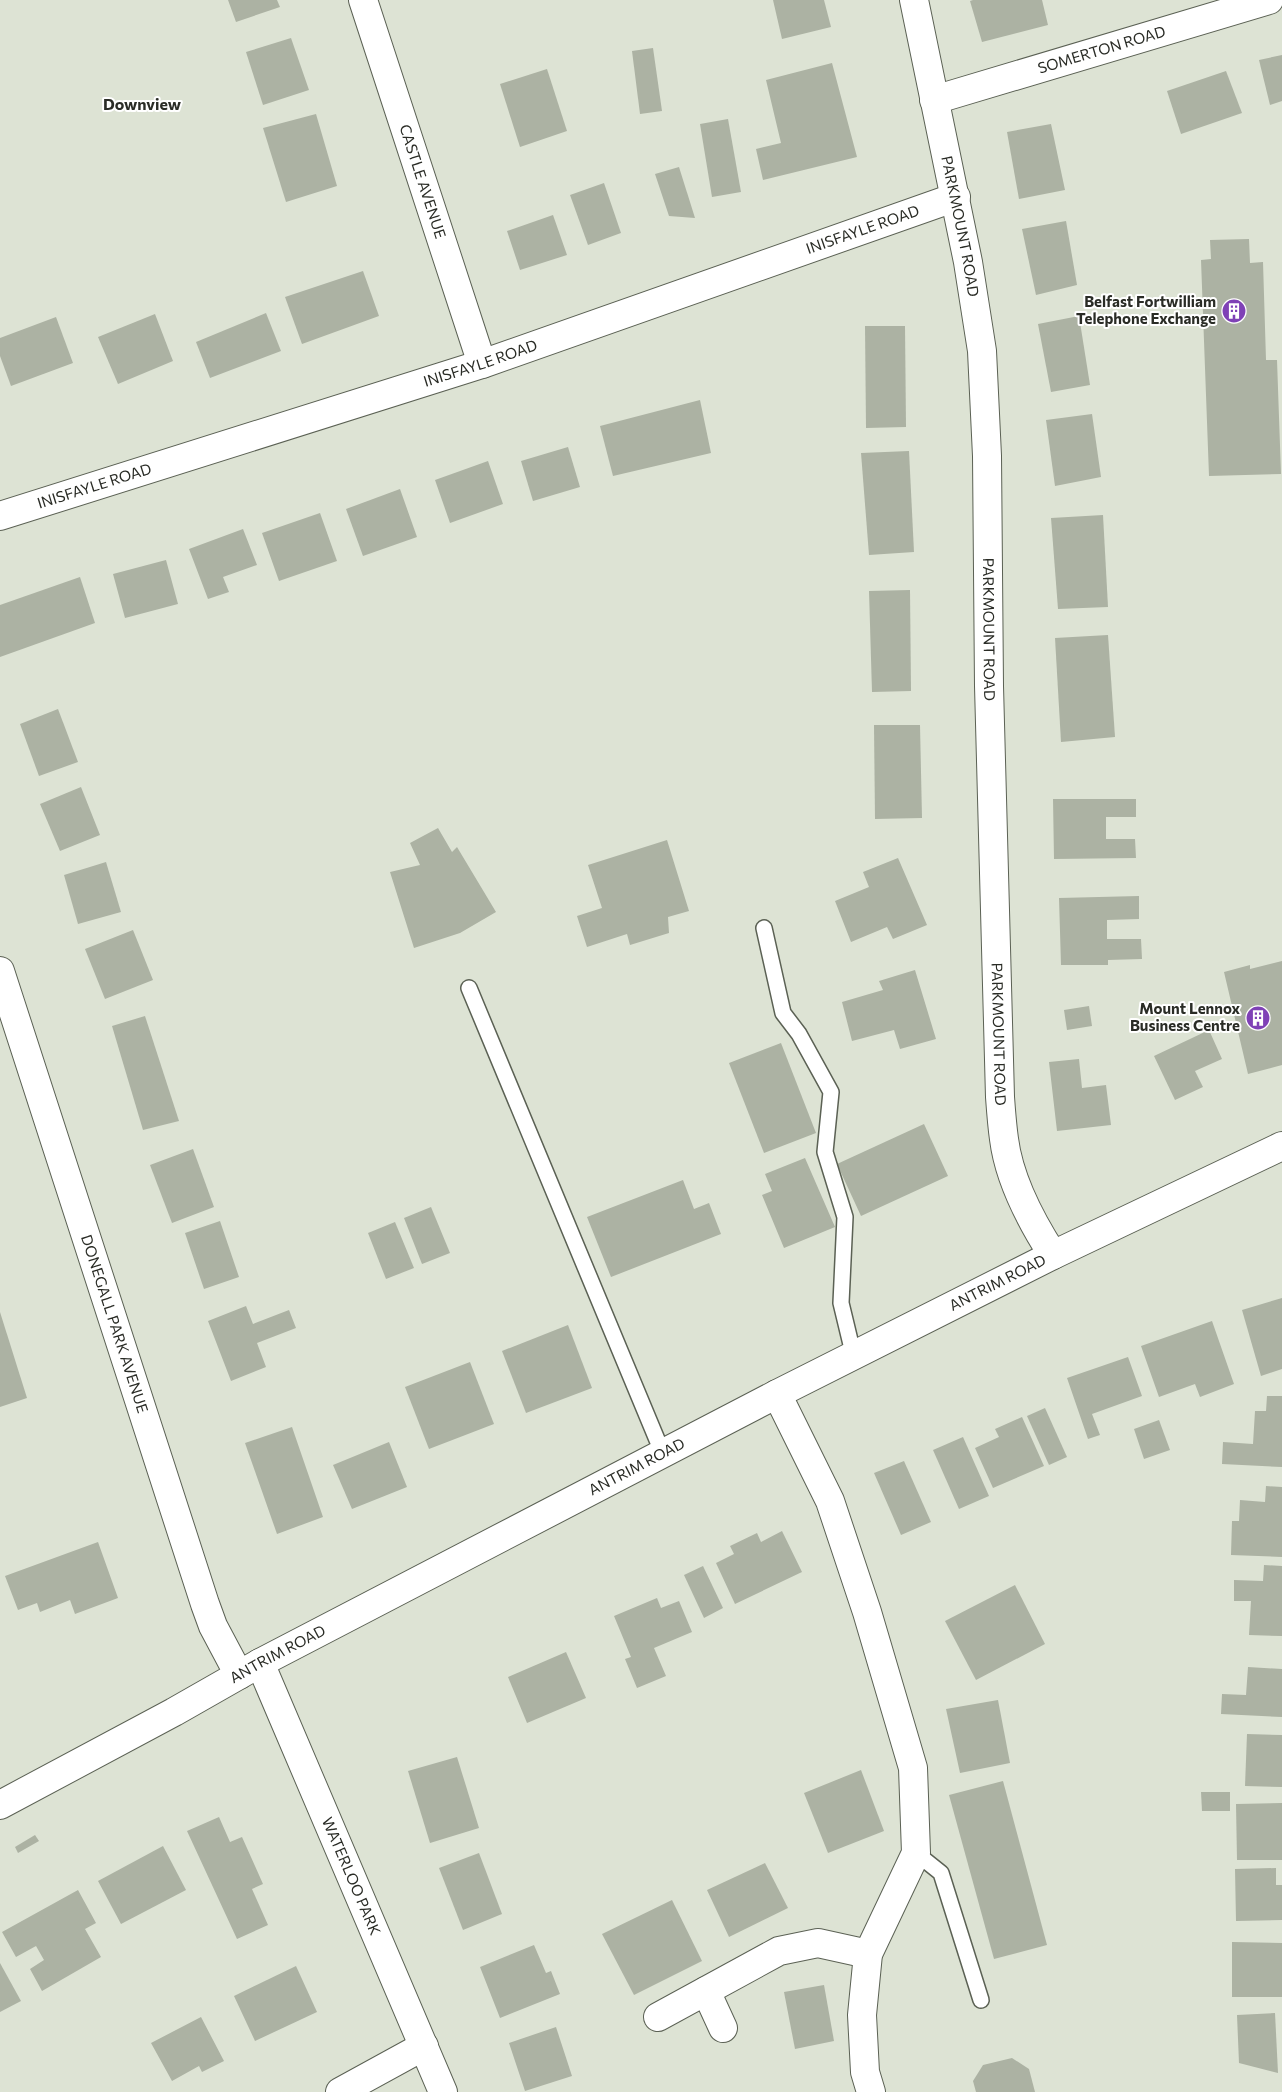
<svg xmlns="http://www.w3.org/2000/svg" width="1282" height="2092" viewBox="0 0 1282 2092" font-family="Commissioner,sans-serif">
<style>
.building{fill:#acb2a3}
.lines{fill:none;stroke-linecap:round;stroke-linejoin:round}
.service-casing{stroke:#5b6154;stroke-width:18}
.minor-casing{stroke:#5b6154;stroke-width:30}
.tertiary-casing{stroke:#5b6154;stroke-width:30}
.primary-casing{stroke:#5b6154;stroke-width:30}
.service{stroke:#fff;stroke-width:15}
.minor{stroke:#fff;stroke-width:28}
.tertiary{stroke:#fff;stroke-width:28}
.primary{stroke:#fff;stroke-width:28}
.labels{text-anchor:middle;stroke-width:4;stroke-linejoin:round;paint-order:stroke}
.street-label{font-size:15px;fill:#2a2c26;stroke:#fff}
.poi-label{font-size:15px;font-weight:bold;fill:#2a2c26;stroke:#fff;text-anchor:end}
.neighbourhood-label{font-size:16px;font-weight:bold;fill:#2a2c26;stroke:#fff}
</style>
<rect width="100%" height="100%" fill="#dde3d4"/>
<g class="building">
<polygon points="228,0 277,0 280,7 236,22"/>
<polygon points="773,0 824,0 831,27 782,39"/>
<polygon points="973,0 1042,0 1048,25 982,42 970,1"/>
<polygon points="291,38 309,90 263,105 246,52"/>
<polygon points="653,48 662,111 640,114 632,51"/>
<polygon points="1282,55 1282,101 1270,105 1259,60"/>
<polygon points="832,63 857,157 763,180 756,149 781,143 766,80"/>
<polygon points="547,69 567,131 520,147 500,84"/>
<polygon points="1226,71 1242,113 1181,134 1167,91"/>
<polygon points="316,114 337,186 286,202 263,128"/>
<polygon points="728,119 741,192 712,197 700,124"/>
<polygon points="1051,124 1065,190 1019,199 1007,132"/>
<polygon points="679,167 695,218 669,216 655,174"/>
<polygon points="604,183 621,233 588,245 570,195"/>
<polygon points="553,215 567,255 520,270 507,231"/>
<polygon points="1066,221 1077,285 1036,295 1022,229"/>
<polygon points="1249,239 1250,263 1263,262 1266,360 1277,360 1281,474 1209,476 1201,260 1211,259 1210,240"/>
<polygon points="363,271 379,316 302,344 285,297"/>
<polygon points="266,313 281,351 210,378 196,342"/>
<polygon points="155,314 173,361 118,384 98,337"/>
<polygon points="1079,316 1090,385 1051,392 1038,324"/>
<polygon points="56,317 73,363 11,386 0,356 0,338"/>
<polygon points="865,326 905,326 906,427 866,428"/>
<polygon points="700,400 711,453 613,476 600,426"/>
<polygon points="1092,414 1101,477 1055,486 1046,420"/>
<polygon points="568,447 580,487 533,501 521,461"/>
<polygon points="909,451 914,552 869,555 861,453"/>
<polygon points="488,461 503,504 450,523 435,480"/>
<polygon points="400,489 417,537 363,556 346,509"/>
<polygon points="320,513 337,561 279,581 262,533"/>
<polygon points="1103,515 1108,607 1058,609 1051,518"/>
<polygon points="243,529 257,565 223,577 229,592 208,599 189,549"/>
<polygon points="166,560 178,604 125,618 113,574"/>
<polygon points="80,577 95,623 0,657 0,605"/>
<polygon points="910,590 911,691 872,692 869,591"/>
<polygon points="1108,635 1115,737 1061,742 1055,638"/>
<polygon points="58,709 78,762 39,776 20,724"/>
<polygon points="874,725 920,725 922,818 875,819"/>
<polygon points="81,787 100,835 60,851 40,804"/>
<polygon points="1053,799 1136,799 1136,817 1106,817 1106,839 1135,839 1136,858 1054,859"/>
<polygon points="438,828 452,852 457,847 496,912 460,933 414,948 390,872 420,865 410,843"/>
<polygon points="667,840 689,911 668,917 669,933 630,945 627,934 587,947 577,916 602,908 588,865"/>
<polygon points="898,858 927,925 893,939 887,927 851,942 835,901 869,887 863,872"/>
<polygon points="106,862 121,912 78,924 64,875"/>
<polygon points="1139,896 1139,919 1107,920 1107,939 1141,939 1142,959 1108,960 1108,965 1061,965 1059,898"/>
<polygon points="133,930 153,980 105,999 85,949"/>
<polygon points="1282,961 1282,1065 1248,1074 1224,972 1250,965 1250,969"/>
<polygon points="915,970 936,1039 900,1049 894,1030 852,1041 842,1002 883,990 879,981"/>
<polygon points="1089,1006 1092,1026 1067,1030 1064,1010"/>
<polygon points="145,1016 179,1121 143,1130 112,1026"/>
<polygon points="1209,1030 1222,1059 1195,1071 1203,1087 1175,1100 1154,1056"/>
<polygon points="781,1043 816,1133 764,1153 729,1063"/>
<polygon points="1079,1059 1082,1088 1106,1085 1111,1125 1057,1131 1049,1062"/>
<polygon points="924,1124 948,1176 861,1216 837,1164"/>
<polygon points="193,1149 214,1207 172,1223 150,1165"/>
<polygon points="805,1158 835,1227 784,1248 762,1195 772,1191 765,1174"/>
<polygon points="683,1180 694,1209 709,1203 721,1234 611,1277 587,1217"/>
<polygon points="431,1207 450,1253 422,1264 404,1218"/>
<polygon points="220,1221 239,1277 204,1289 185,1233"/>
<polygon points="395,1222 414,1268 386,1279 368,1233"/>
<polygon points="1282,1298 1282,1369 1261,1376 1242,1310"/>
<polygon points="246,1306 253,1324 289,1310 296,1328 257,1343 266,1367 231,1381 208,1321"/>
<polygon points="0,1312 27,1398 0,1407"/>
<polygon points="1212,1321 1234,1384 1200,1397 1195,1384 1159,1397 1141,1346"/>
<polygon points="568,1325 592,1388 526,1413 502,1351"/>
<polygon points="1128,1357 1142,1396 1092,1414 1100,1435 1088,1439 1067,1378"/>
<polygon points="470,1362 494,1424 429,1449 405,1387"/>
<polygon points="1267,1396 1282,1396 1282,1467 1222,1464 1223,1442 1253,1444 1255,1411 1266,1411"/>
<polygon points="1045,1408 1067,1457 1049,1465 1027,1416"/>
<polygon points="1022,1417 1044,1466 993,1488 975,1448 999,1437 995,1429"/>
<polygon points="1159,1420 1170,1450 1144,1459 1134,1429"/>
<polygon points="292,1427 323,1517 277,1534 245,1443"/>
<polygon points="963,1437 989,1496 959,1509 933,1450"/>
<polygon points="389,1442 407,1487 352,1509 333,1465"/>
<polygon points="904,1461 931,1522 901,1535 874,1473"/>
<polygon points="1266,1486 1282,1487 1282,1557 1231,1555 1232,1521 1239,1521 1240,1500 1265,1502"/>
<polygon points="782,1531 802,1572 735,1604 716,1563 734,1554 730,1546 757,1533 761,1542"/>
<polygon points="98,1542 118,1598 75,1614 70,1600 40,1612 37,1603 18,1610 5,1576"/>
<polygon points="1264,1565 1282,1566 1282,1636 1249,1635 1251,1601 1234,1601 1234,1580 1263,1581"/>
<polygon points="703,1566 723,1608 704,1618 684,1575"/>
<polygon points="1015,1585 1045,1644 976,1680 945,1621"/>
<polygon points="657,1598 661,1608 679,1601 692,1632 654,1648 666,1676 637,1688 625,1659 631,1657 614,1616"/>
<polygon points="566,1652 586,1698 527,1723 508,1677"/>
<polygon points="1248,1667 1282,1669 1282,1717 1221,1714 1222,1694 1246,1695"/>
<polygon points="998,1700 1010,1763 960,1773 946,1709"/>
<polygon points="1247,1734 1282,1735 1282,1787 1245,1786"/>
<polygon points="457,1757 479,1828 430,1843 408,1771"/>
<polygon points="861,1770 884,1831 828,1853 804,1793"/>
<polygon points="1003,1781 1047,1945 994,1959 949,1795"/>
<polygon points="1201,1792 1230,1792 1230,1811 1202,1811"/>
<polygon points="1282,1803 1282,1860 1237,1860 1236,1804"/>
<polygon points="219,1817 230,1842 242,1837 263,1884 252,1889 268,1925 237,1939 187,1831"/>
<polygon points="35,1835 39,1841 18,1853 15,1847"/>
<polygon points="163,1846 186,1890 121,1924 98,1881"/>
<polygon points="479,1853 502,1914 463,1930 439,1868"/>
<polygon points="765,1863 788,1908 729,1937 707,1890"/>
<polygon points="1276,1868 1276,1885 1282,1885 1282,1920 1236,1921 1235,1869"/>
<polygon points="78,1890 96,1923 85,1929 101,1957 42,1991 30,1969 44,1960 36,1946 16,1957 2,1932"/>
<polygon points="672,1900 702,1961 634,1995 602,1934"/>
<polygon points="1232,1942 1282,1943 1282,1997 1232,1997"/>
<polygon points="534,1945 546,1973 551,1971 560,1994 500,2018 480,1967"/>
<polygon points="0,1963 21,2001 0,2012"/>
<polygon points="296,1966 317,2012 255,2041 234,1996"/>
<polygon points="824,1985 834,2041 795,2049 784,1992"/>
<polygon points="1275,2013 1278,2073 1239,2063 1237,2015"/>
<polygon points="201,2017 224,2061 202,2072 199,2066 172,2081 151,2043"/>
<polygon points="556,2027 572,2076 525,2091 509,2043"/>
<polygon points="1012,2058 1029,2069 1035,2092 976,2092 973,2081 983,2065"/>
</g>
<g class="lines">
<defs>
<g id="service">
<polyline points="764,928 783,1013 799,1034 831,1092 825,1152 845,1217 841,1303 854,1357"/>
<polyline points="469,988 663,1454"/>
<polyline points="916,1853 941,1873 981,2000"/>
</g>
<g id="minor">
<path id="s1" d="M 363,0 L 482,364"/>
<path id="s2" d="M 914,0 L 968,262 L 982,351 L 987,456 L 989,686 L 1000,1097 C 1001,1111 1002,1125 1004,1139 C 1009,1179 1031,1221 1053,1255"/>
<path id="s3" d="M 934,100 L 1269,0"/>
<path id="s4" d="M 0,516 L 482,364 L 956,197"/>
<polyline points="777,1394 830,1501 867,1612 913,1768 916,1853 868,1954 862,2015 865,2072 871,2092"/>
<path id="s5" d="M 260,1663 L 443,2092"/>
<polyline points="706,1991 723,2028"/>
<polyline points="658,2017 779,1951 818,1943 868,1954"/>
<polyline points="340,2092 424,2046"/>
</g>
<g id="tertiary">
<path id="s6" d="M 0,971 L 205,1604 L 213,1626 L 239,1675"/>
</g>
<g id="primary">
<path id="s7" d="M 0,1805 L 174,1712 L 260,1663 L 777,1394 L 1053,1255 L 1282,1146"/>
</g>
</defs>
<use href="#service" class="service-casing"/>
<use href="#minor" class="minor-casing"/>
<use href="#tertiary" class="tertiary-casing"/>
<use href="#primary" class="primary-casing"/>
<use href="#service" class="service"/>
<use href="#minor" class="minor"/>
<use href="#tertiary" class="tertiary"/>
<use href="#primary" class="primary"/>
</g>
<defs>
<symbol id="building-disc" viewBox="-11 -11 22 22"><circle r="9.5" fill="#7f41b6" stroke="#fff"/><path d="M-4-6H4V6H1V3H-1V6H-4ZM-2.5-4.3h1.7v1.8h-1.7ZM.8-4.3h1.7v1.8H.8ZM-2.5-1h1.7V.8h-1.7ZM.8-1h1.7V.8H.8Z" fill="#fff"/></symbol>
</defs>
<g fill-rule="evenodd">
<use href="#building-disc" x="1220" y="297" width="28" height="28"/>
<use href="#building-disc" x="1244" y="1004" width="28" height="28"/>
</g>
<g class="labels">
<g class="street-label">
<text dy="5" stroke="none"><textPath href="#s3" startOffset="175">SOMERTON ROAD</textPath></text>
<text dy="5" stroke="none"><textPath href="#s1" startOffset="191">CASTLE AVENUE</textPath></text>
<text dy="5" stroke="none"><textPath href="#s2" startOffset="231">PARKMOUNT ROAD</textPath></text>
<text dy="5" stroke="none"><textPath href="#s4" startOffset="909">INISFAYLE ROAD</textPath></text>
<text dy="5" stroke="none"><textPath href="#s4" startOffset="504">INISFAYLE ROAD</textPath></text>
<text dy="5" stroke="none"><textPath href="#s4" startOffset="99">INISFAYLE ROAD</textPath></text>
<text dy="5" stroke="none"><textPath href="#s2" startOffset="636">PARKMOUNT ROAD</textPath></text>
<text dy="5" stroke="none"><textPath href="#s2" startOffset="1041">PARKMOUNT ROAD</textPath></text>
<text dy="5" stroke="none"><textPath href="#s7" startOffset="1126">ANTRIM ROAD</textPath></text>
<text dy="5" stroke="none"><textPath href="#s6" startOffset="371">DONEGALL PARK AVENUE</textPath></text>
<text dy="5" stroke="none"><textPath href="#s7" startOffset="721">ANTRIM ROAD</textPath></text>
<text dy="5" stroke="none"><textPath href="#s7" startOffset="316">ANTRIM ROAD</textPath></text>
<text dy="5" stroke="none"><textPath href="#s5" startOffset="232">WATERLOO PARK</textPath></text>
</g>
<g class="poi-label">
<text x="1216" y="307">Belfast Fortwilliam<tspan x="1216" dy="17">Telephone Exchange</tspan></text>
<text x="1240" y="1014">Mount Lennox<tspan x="1240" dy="17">Business Centre</tspan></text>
</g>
<g class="neighbourhood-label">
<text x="142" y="110">Downview</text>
</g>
</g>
</svg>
